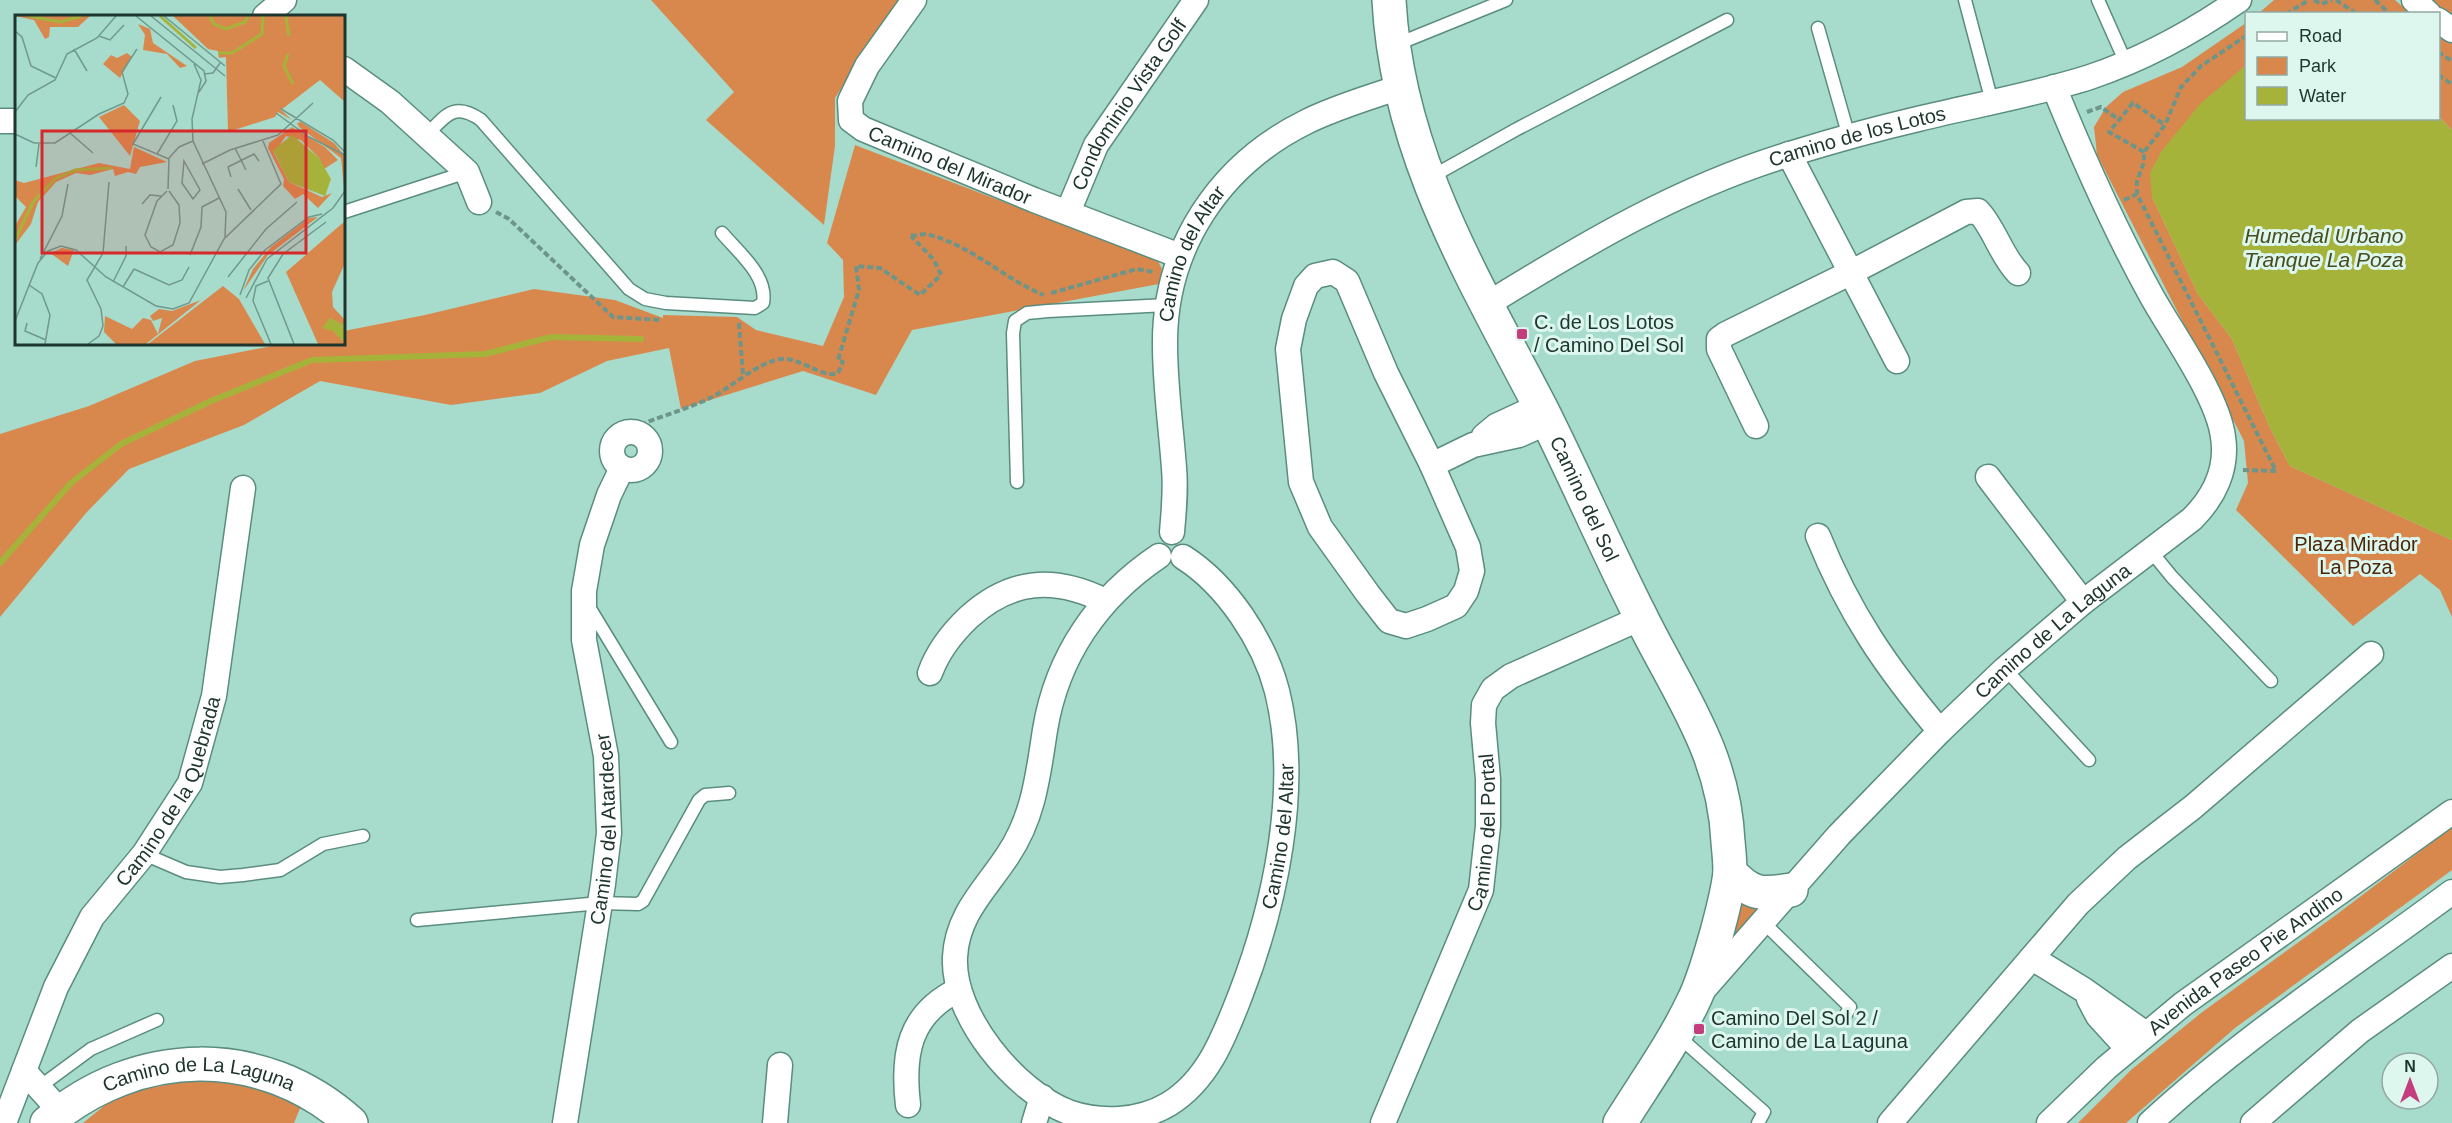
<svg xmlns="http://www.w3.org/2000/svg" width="2452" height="1123" viewBox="0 0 2452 1123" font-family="Arial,sans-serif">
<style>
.green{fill:#d9884d}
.water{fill:#a6b33b}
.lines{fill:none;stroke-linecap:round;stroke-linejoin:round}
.stream{stroke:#a6b33b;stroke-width:6}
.lane-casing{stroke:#5a8d7f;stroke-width:15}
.street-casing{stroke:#5a8d7f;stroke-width:27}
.secondary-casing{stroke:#5a8d7f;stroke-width:36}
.path{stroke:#6d958a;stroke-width:4;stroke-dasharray:6 3;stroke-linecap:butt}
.lane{stroke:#fff;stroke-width:12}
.street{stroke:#fff;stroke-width:24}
.secondary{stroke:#fff;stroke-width:33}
.poi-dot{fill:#c43d7d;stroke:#ddf7ef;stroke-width:2}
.labels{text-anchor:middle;stroke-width:6;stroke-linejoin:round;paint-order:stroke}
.street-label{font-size:20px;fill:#1e342e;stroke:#ddf7ef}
.poi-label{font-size:20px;fill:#1e342e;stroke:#ddf7ef;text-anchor:start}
.park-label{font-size:20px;fill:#4a2507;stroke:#ddf7ef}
.water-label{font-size:21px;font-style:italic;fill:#484d1e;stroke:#ddf7ef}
.inset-river{fill:none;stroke:#a6b33b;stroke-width:3}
.inset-road{fill:none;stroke:#70998d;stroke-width:1.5}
.view{fill:#d62828;fill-opacity:0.15;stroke:#d62828;stroke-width:3}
.inset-edge{fill:none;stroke:#1e342e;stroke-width:3}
</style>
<rect width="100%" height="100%" fill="#a7dccd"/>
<g class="green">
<polygon points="651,0 898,0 835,98 835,146 824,225 706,120 734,92"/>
<polygon points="2274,0 2395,0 2410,13 2259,13"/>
<polygon points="2431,0 2452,0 2452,16 2433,2"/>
<polygon points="2246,23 2246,65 2231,80 2152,197 2198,294 2232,339 2269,426 2290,466 2452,540 2452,617 2440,590 2420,574 2353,626 2236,510 2248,483 2244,441 2097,155 2094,127 2106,107 2123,92 2182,67"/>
<polygon points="2438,34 2452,44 2452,130 2439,117"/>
<polygon points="855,145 1158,261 1162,269 1159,284 912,330 876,395 803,371 681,409 669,348 607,361 540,393 451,405 320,381 244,425 129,469 86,513 0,617 0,434 89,406 195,361 282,344 344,344 344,331 425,315 534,289 615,300 663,318 663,315 737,317 756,330 823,346 844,297 843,260 827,243"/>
<polygon points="2452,827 2452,870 2235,1028 2126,1123 2078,1123 2131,1070 2201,1013 2336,915"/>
<polygon points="1737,899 1758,903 1759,910 1731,945"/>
<polygon points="233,1078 303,1101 294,1123 83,1123 120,1093 188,1081"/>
</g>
<polygon class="water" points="2246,65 2246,118 2439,117 2452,130 2452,540 2290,466 2269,426 2232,339 2198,294 2152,197 2150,173 2161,152 2200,104"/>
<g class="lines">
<polyline class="stream" points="0,563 71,483 121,444 211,401 312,360 485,354 551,337 641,339"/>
<defs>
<g id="lane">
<polyline points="1965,0 1992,102"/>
<polyline points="2098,0 2126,63"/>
<polyline points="1818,28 1849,137"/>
<polyline points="1395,45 1506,0"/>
<path d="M 427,135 C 445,116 454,101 481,120 L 629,289 L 645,299 L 666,303 L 755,308 L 763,303 C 768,276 739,253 722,233"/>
<polyline points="1431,177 1517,129 1727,20"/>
<polyline points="344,212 467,172"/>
<polyline points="1017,482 1013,333 1015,321 1027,313 1048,311 1167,305"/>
<polyline points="2150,550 2172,577 2271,681"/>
<polyline points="589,607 671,742"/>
<polyline points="2005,669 2089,760"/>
<polyline points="144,854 186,872 220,877 243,875 280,870 323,844 363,836"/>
<polyline points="417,920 600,903 638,904 643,901 699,800 705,795 729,793"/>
<polyline points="1764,923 1850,1007 1844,1018"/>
<polyline points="1678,1036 1764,1112 1758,1123"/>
<polyline points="38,1088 91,1049 157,1020"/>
</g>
<g id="street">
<path id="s1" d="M 914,0 L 867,66 L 850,101 L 851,120 L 863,129 L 1034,200 L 1180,256"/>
<polyline points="2414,0 2429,14"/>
<polyline points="265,16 284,0"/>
<polyline points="2438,20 2452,30"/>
<polyline points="344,69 390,102 467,172 479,202"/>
<polyline points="0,121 16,121"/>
<polyline points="1789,154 1897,361"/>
<path id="s2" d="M 1068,212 L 1096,145 L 1196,0"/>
<polygon points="1333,272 1347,281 1386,373 1432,465 1468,547 1472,571 1466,591 1456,606 1427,619 1406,626 1389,621 1368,594 1320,527 1301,482 1288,349 1294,319 1306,286 1315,276"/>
<path id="s3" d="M 1486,305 C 1583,245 1680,187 1790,154 C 1832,141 1875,129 1918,119 C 1975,105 2034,95 2090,77 C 2144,59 2193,32 2239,0"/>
<path d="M 1756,426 L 1719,349 L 1719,339 L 1726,334 L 1850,273 L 1966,212 L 1978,211 C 1995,229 2000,254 2018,273"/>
<circle cx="631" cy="451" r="19"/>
<polyline points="1484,436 1496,426 1539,406"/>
<polyline points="1432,465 1473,445 1519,435 1548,422"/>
<polyline points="1988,477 2083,602"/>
<path id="s4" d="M 1172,532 C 1174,510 1176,489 1174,468 C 1171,427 1165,386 1165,345 C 1164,248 1219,165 1306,122 C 1336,107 1368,98 1400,87"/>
<path d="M 1818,536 C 1849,613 1886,667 1940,731"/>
<path id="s5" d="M 1159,556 C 1098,597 1057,656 1045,730 C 1038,775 1034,816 1008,855 C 986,889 957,914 955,957 C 952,1016 1015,1091 1068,1112 C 1100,1123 1139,1122 1169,1104 C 1208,1080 1224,1037 1240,996 C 1275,906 1301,787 1277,691 C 1264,641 1227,585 1183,557"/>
<path d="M 930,673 C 938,651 952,633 969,617 C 1011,579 1054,576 1105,601"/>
<polyline points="2032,958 2084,990 2146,1034"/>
<path id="s6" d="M 1703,990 L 1839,835 L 1940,731 L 2005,669 L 2083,602 L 2192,519 C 2214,497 2228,469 2223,437 C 2218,396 2172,333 2151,295 C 2114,228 2083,158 2054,87"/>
<polyline points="2089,999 2098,1016 2128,1049"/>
<polyline points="24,1071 61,1112"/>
<path d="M 908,1105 C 902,1054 909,1014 958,990"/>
<path id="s7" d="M 4,1123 L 56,987 L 92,917 L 144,854 L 190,783 L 214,696 L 243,488"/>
<path id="s8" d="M 565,1123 L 603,884 L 609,833 L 606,756 L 584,640 L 584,591 L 592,545 L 609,495 L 622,468"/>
<polyline points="775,1123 780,1065"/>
<polyline points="1034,1123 1042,1097"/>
<path id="s9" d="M 1383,1123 L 1481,890 L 1488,826 L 1488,779 L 1483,723 L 1484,705 L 1493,689 L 1511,676 L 1641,618"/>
<polyline points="1890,1123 2078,904 2127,858 2193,807 2371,654"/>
<path id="s10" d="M 2049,1123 L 2106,1068 L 2183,1004 L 2452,812"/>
<path d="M 2150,1123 C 2243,1037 2351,967 2452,892"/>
<polyline points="2253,1123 2360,1031 2452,966"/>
</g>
<g id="secondary">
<path id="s11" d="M 1389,0 C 1397,154 1473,277 1542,410 C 1576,478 1606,548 1640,615 C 1678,693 1724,751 1728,842 C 1729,852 1730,862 1730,872 C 1728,892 1722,913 1717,932 C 1710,956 1704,980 1693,1002 C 1673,1044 1645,1083 1620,1123"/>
<path d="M 1730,872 C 1751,895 1761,895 1791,890"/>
<path id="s12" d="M 47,1123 C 137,1046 262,1043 351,1123"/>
</g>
</defs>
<use href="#lane" class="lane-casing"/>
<use href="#street" class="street-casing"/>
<use href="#secondary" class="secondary-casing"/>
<g class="path">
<polyline points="2314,0 2321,4 2332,0"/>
<polyline points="2336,0 2357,14"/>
<polyline points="2375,0 2390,14"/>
<polyline points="2286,14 2309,0"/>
<polyline points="2438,52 2452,61"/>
<polyline points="2438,75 2452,84"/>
<polyline points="2087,112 2101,107 2118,119"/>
<polyline points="2144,152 2109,132 2133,103 2165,125"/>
<polyline points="2124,200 2137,194"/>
<polyline points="496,212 509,219 613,317 660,320"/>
<path d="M 911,236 C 917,235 924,233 930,235 C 972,246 1004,279 1044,295"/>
<polyline points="1051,293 1137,269 1154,272"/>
<polyline points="739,323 743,375"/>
<path d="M 638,434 L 642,424 C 665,415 690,408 712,397 C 732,387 758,362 781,359 C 801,357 822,379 838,373 L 843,362 L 838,360 L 859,290 L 856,266 L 880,268 L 920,295 L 941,275 L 934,260 L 911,236"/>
<polyline points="2243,470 2276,471 2137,194 2137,181 2144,162 2144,152 2165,125 2181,87 2201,66 2246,36"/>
</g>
<use href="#lane" class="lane"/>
<use href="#street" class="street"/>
<use href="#secondary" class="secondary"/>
</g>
<g class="poi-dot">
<rect x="1516" y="328" width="12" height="12" rx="3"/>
<rect x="1693" y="1023" width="12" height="12" rx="3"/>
</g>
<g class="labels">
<g class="street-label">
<text dy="7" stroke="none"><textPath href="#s2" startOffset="124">Condominio Vista Golf</textPath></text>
<text dy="7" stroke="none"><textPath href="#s3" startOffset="410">Camino de los Lotos</textPath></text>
<text dy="7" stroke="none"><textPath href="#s1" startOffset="248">Camino del Mirador</textPath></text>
<text dy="7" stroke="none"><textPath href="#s4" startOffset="284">Camino del Altar</textPath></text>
<text dy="7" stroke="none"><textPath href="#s11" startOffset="540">Camino del Sol</textPath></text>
<text dy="7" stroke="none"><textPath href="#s6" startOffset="502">Camino de La Laguna</textPath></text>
<text dy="7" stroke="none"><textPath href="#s7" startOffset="374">Camino de la Quebrada</textPath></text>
<text dy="7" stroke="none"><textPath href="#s8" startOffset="297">Camino del Atardecer</textPath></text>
<text dy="7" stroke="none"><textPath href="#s9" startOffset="310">Camino del Portal</textPath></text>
<text dy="7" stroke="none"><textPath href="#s5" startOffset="1065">Camino del Altar</textPath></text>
<text dy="7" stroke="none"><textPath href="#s10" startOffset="255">Avenida Paseo Pie Andino</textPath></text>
<text dy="7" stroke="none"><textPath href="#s12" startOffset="166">Camino de La Laguna</textPath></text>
</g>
<g class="poi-label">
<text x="1534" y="329">C. de Los Lotos<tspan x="1534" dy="23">/ Camino Del Sol</tspan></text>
<text x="1711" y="1025">Camino Del Sol 2 /<tspan x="1711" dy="23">Camino de La Laguna</tspan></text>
</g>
<g class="park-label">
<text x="2356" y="551">Plaza Mirador<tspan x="2356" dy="23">La Poza</tspan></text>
</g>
<g class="water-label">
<text x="2324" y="243">Humedal Urbano<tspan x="2324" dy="24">Tranque La Poza</tspan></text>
</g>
</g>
<g transform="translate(15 15)">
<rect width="330" height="330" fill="#a7dccd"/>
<path d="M 0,1 L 75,1 L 63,12 L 35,12 L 34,22 L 30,24 L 19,5 ZM 158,1 L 330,1 L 330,87 L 305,65 L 266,95 L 277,105 L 263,97 L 260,102 L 213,117 L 211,42 L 204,43 L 203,36 L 193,34 ZM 123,9 L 135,14 L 138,28 L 172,51 L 165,53 L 152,39 L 128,35 L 130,20 ZM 112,38 L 117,42 L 105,63 L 88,49 L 96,40 L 102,43 ZM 109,90 L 125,106 L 115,141 L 84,102 ZM 286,107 L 319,128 L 330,141 L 329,172 L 326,143 L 284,112 L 282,108 ZM 277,112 L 310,132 L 323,145 L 309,154 L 304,143 L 286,125 L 271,121 L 259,138 L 274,167 L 307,182 L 317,178 L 303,193 L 288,179 L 280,184 L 268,171 L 269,164 L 253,133 L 254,128 ZM 119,132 L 152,147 L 125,152 L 121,159 L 113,157 L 100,161 L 98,154 L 75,160 L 61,158 L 41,167 L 23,187 L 16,209 L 0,230 L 0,211 L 11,192 L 0,181 L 0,165 L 9,168 L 84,148 L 115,154 ZM 303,202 L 253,240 L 228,276 L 238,254 L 256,232 L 294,203 ZM 330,206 L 330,248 L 317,277 L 318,292 L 330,305 L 330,329 L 303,329 L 271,257 ZM 47,233 L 59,235 L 53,251 L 35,238 ZM 208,271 L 224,284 L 250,329 L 133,329 ZM 186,285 L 131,329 L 101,329 L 89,317 L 90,301 L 117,314 L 128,303 L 136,305 L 143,319 L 147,303 L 138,306 L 135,301 L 144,294 L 157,296 Z" fill="#d9884d"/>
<path d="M 277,120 L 304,143 L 316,164 L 310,181 L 274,167 L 258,135 ZM 315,303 L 330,310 L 330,329 L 318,316 L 307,313 Z" fill="#a6b33b"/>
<path class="inset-river" d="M 14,1 L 45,7 L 67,1M 145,1 L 181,33M 195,1 L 199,9 L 211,14 L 230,7 L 233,1M 271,1 L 274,21M 203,38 L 217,38 L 247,19 L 248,1M 273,39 L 269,51 L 278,69M 0,225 L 18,187 L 40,164 L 60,155 L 96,153"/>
<path class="inset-road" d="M 121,1 L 189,56 L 191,66 L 184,77M 136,1 L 210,61M 149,1 L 210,51M 0,16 L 7,22 L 16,51 L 41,63M 84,21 L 95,25 L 109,10M 59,34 L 72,56M 179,49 L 186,65 L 177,104 L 178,126 L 211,197 L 210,222M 189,59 L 198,58 L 205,48M 146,82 L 118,129 L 154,144M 266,94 L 318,125 L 330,137M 0,97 L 13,80 L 40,65 L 52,39 L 82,23 L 101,1M 261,98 L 294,122 L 330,140M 55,118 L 78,138M 0,119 L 19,128 L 40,128 L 84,99 L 109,88 L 113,79 L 107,57 L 122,34M 220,133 L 231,155M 142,139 L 162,106 L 158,90M 169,146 L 185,175 L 178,184 L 167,168 ZM 187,149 L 215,135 L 263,120 L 298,88M 21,152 L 24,129M 216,162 L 213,152 L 239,139 L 244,146M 153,174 L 154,143 L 164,132 L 178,126M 223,174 L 236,195M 152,176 L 142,186 L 130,220 L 136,232 L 145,237 L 158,230 L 165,208 L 164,190 L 154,176M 127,189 L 135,180 L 146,181M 175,240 L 186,212 L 187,192 L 204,183M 25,244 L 47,201 L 53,169M 119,254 L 154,270 L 167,265 L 174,252M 213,262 L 251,214 L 282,187M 253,266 L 241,271 L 238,286 L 256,329M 98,267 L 111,241 L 111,231M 14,270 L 27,279 L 35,300 L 30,329M 108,272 L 119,254M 225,280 L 234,255 L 250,235 L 294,202 L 307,199M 231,283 L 252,244 L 318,193 L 330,176M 0,306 L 23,248 L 33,236 L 46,231 L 61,235 L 91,262 L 141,291 L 158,294 L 174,288 L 209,224 L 266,169 L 248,126M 12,308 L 10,316 L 31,325M 73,329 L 84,321 L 88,311 L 86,294 L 72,265 L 88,238 L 94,167M 279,329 L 253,263 L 268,239 L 311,207"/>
<path class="view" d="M 27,116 L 291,116 L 291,238 L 27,238 Z"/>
<rect width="330" height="330" class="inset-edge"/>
</g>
<rect x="2245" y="12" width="195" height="108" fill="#ddf7ef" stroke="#91a9a2" stroke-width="1.5"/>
<rect x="2257" y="32" width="30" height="9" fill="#ffffff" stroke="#91a9a2" stroke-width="1.5"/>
<text x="2299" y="42" font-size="18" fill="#1e342e">Road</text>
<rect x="2257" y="57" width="30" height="18" fill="#d9884d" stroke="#91a9a2" stroke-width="1.5"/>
<text x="2299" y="72" font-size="18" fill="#1e342e">Park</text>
<rect x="2257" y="87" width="30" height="18" fill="#a6b33b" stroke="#91a9a2" stroke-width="1.5"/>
<text x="2299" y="102" font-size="18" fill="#1e342e">Water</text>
<g transform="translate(2410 1081)"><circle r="28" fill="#ddf7ef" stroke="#91a9a2" stroke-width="1.5"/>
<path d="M0-4.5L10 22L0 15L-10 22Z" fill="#c43d7d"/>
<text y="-9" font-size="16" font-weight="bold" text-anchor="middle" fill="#1e342e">N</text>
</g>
</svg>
